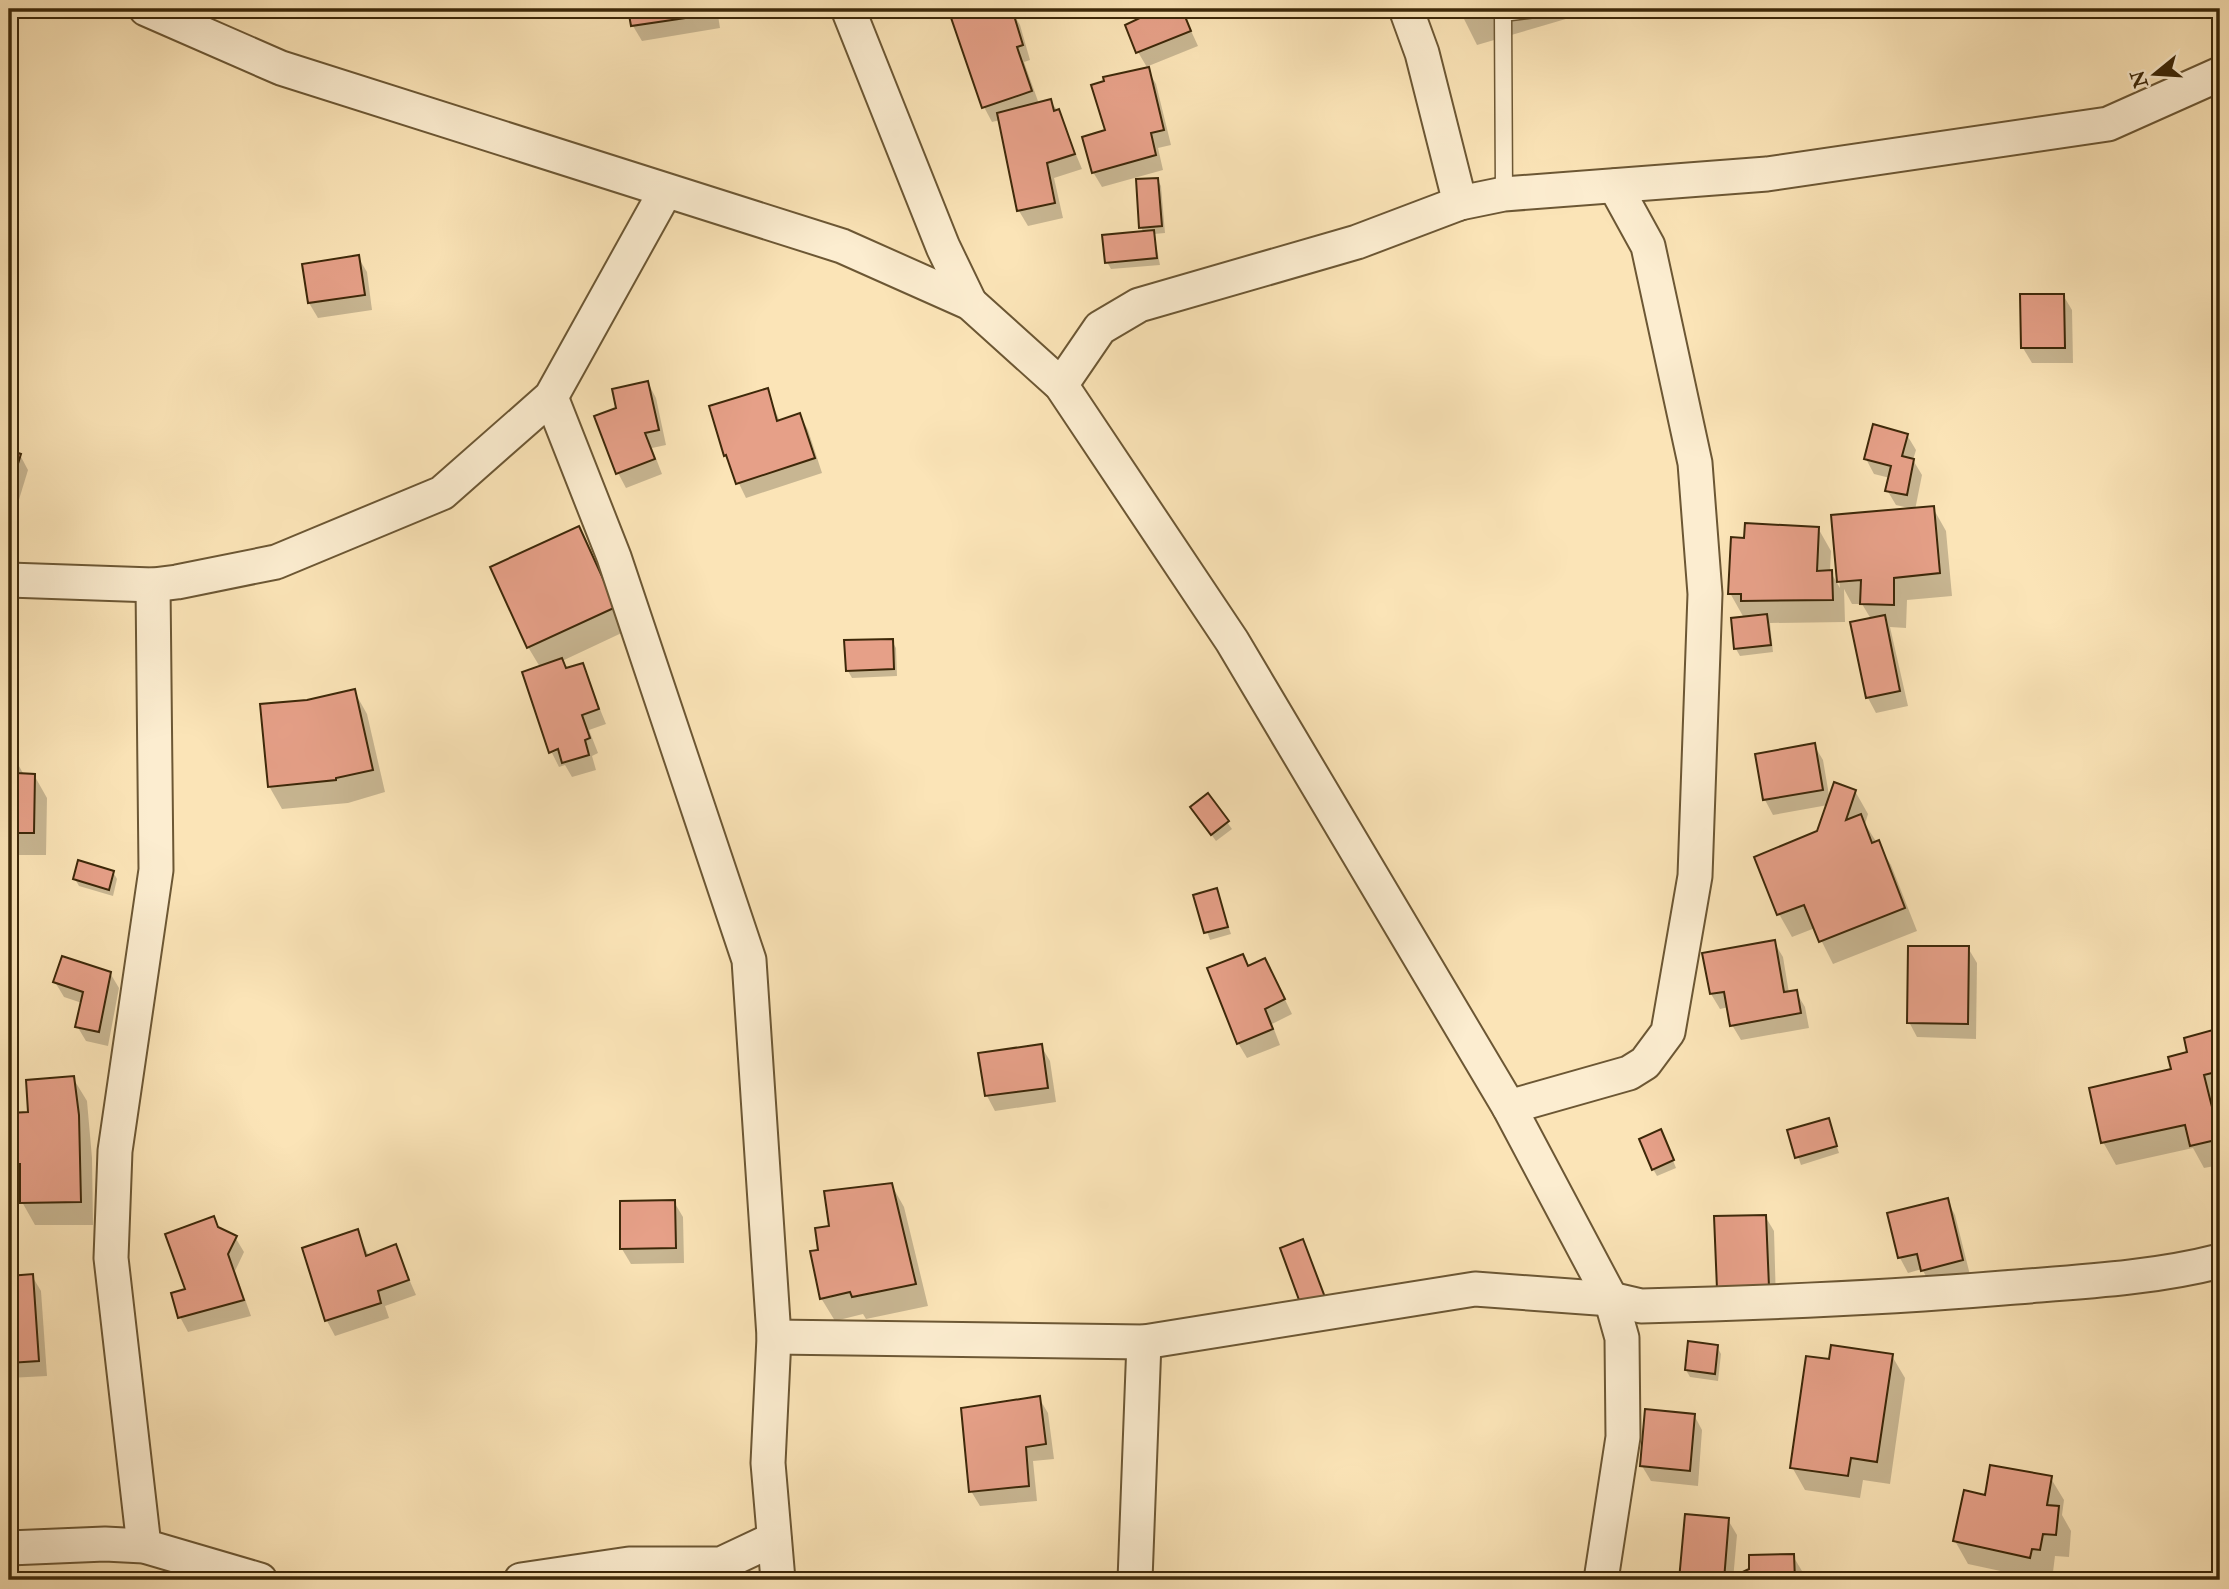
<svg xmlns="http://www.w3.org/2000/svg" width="2229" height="1589" viewBox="0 0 2229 1589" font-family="'IM FELL Double Pica',serif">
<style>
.shadow{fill:#0003}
.building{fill:#e6a088;stroke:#3d2809;stroke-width:2}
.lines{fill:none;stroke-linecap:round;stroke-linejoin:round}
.service-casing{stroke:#6c5734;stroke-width:19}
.minor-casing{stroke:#6c5734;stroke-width:37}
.service{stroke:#fcedd0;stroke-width:16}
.minor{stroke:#fcedd0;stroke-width:33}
</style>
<rect width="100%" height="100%" fill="#fbe4b7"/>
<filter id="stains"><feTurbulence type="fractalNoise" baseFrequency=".00286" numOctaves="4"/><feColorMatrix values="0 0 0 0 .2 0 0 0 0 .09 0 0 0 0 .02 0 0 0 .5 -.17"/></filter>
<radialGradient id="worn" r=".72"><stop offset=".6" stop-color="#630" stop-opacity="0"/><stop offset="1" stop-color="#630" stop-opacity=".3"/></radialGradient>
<g class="shadow">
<polygon points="630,9 717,9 720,28 642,41 633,26"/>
<polygon points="955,9 1006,9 1007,12 1011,10 1020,25 1030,60 1024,62 1039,104 1050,101 1058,111 1082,169 1054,178 1063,218 1028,226 1019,211 1000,120 992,122 984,107 951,10"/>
<polygon points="1140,9 1181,9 1198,46 1146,67 1156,84 1171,145 1158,148 1163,170 1102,187 1093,172 1108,131 1148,69 1138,52 1142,20"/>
<polygon points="1459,9 1476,9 1465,12 1465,15 1489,9 1574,9 1576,16 1477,45"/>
<polygon points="1157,179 1161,186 1165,233 1154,234 1160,265 1111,269 1107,262 1144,233 1141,227"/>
<polygon points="358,257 367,272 372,310 318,318 309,303 304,265"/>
<polygon points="2022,295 2063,295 2072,310 2073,363 2032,363 2023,348"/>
<polygon points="648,383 656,398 666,445 652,448 662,474 626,488 618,473 618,409"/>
<polygon points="767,390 780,422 800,415 808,430 822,473 746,498 725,455"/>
<polygon points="1907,435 1916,450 1913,460 1922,475 1915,510 1933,508 1946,531 1952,596 1907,600 1906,628 1890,627 1908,706 1876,713 1868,698 1852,623 1871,619 1862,604 1852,604 1844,589 1845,622 1770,623 1773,652 1740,656 1736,649 1744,618 1730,593 1746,540 1818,528 1831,551 1830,571 1840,588 1833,517 1913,509 1896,505 1887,490 1890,478 1874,474 1866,459"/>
<polygon points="9,452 20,455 28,470 14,516 9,514"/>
<polygon points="579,528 628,630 562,661 567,669 582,665 606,724 589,730 598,753 592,756 596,770 572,777 565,765 559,767 552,753 567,747 540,667 528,647"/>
<polygon points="892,641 896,648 897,676 852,678 848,671"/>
<polygon points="354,691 367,714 385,792 348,803 282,809 269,786 307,702"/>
<polygon points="1814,745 1823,760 1830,801 1855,791 1868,814 1865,824 1891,865 1917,931 1833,964 1815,928 1792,937 1779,914 1756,858 1819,833 1828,805 1773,815 1765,800"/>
<polygon points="9,759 15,759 24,775 34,775 47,798 46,855 9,855"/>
<polygon points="1208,796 1232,829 1216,841 1196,814"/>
<polygon points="113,872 117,879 113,896 79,886 75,879"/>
<polygon points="1216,890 1231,934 1210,940 1195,897"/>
<polygon points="1774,942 1783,957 1789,993 1796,992 1805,1007 1809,1028 1741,1040 1732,1025 1729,1007 1720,1009 1711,994"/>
<polygon points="1968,948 1977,963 1976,1039 1917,1037 1909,1022"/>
<polygon points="1242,956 1249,968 1273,975 1292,1014 1272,1024 1280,1045 1247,1058 1238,1043"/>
<polygon points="110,973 119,988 108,1046 86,1041 77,1026 82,1003 64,997 55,982"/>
<polygon points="2220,1030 2220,1096 2216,1098 2220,1116 2220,1165 2204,1168 2193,1148 2116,1165 2103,1142 2189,1053 2186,1039"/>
<polygon points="1041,1046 1050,1061 1056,1102 995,1111 987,1096 980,1054"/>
<polygon points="73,1078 87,1101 92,1158 93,1225 35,1225 22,1202 22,1187 16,1187 9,1174 9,1114 30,1114"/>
<polygon points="1828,1120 1839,1153 1801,1165 1789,1131"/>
<polygon points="1664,1138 1676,1168 1657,1176 1653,1169"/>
<polygon points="891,1184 904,1207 928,1306 866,1319 863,1314 835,1321 821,1298 820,1251 831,1227"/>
<polygon points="1947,1200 1955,1215 1970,1275 1931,1285 1922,1269 1908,1273 1900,1258 1889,1215"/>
<polygon points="674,1202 683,1217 684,1263 631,1264 622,1249"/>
<polygon points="1765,1216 1774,1231 1776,1302 1727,1304"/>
<polygon points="213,1218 219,1229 235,1237 244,1252 235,1271 251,1316 188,1332 180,1317"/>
<polygon points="357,1231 369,1256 395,1247 416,1295 385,1306 389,1318 335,1336 327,1321 304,1249"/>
<polygon points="1303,1242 1333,1315 1312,1322"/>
<polygon points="32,1276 41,1291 47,1376 9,1378 9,1278"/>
<polygon points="1717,1347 1721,1354 1718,1381 1690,1377 1686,1370"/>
<polygon points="1892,1356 1905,1378 1890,1484 1863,1480 1860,1498 1805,1490 1792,1467 1830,1361"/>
<polygon points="1039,1398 1048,1413 1054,1459 1033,1461 1037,1501 980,1506 971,1491"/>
<polygon points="1694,1415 1702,1430 1698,1486 1651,1481 1642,1466"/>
<polygon points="2050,1477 2064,1500 2062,1515 2071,1531 2069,1557 2055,1556 2053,1572 2045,1571 2042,1580 1968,1564 1955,1541 1986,1497"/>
<polygon points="1686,1516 1728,1520 1737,1535 1733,1580 1680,1580"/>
<polygon points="1793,1556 1802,1571 1802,1580 1737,1580 1736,1577"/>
</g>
<g class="building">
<polygon points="628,9 712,9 713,14 631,26"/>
<polygon points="948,9 1012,9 1023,45 1017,47 1032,91 982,108"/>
<polygon points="1138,9 1182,9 1191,31 1136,53 1125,25 1140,18"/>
<polygon points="1149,67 1164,130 1151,133 1156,155 1092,173 1082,137 1105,130 1091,85 1104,81 1103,77"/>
<polygon points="1051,99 1054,111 1059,109 1075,154 1047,163 1055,203 1017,211 997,113"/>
<polygon points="1158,178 1162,226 1139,228 1136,179"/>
<polygon points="1154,230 1157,258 1105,263 1102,235"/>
<polygon points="359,255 365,295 308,303 302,264"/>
<polygon points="2020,294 2064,294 2065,348 2021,348"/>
<polygon points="648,381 659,430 645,433 655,459 616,474 594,416 616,408 612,389"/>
<polygon points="768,388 777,421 800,413 815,458 736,484 726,455 724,456 709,406"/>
<polygon points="1873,424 1908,434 1902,456 1914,459 1907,495 1885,491 1891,466 1864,459"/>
<polygon points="9,450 21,454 9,493"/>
<polygon points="1934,506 1940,573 1894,578 1894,605 1860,604 1861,580 1837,582 1831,515"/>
<polygon points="1745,523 1819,527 1817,571 1832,570 1833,600 1741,601 1741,594 1728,594 1731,537 1744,538"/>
<polygon points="579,526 616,607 527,648 490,567"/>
<polygon points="1767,614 1771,645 1734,649 1731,618"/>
<polygon points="1885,615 1900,691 1866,698 1850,622"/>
<polygon points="893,639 894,669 846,671 844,640"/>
<polygon points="562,658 566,668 583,663 599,709 582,715 590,738 585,740 589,755 562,763 558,749 549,753 522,672"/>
<polygon points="355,689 373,770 336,778 336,780 268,787 260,704 307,700"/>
<polygon points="1815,743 1823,790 1763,800 1755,754"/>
<polygon points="9,757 16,757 17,773 35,774 34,833 9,833"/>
<polygon points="1834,782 1856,790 1846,820 1861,814 1872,843 1879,840 1905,908 1819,942 1804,905 1777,915 1754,857 1817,831"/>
<polygon points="1208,793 1229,821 1211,835 1190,807"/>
<polygon points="78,860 114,871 109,890 73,879"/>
<polygon points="1217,888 1228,927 1204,933 1193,895"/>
<polygon points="1775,940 1784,992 1797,990 1801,1013 1730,1026 1724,992 1710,994 1702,953"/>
<polygon points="1908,946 1969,946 1968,1024 1907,1023"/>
<polygon points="1243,954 1248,966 1265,958 1285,999 1265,1009 1273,1029 1237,1044 1207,968"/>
<polygon points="62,956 111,972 99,1032 75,1027 83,992 53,982"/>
<polygon points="2220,1028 2220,1071 2204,1075 2220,1139 2190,1146 2185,1125 2101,1143 2089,1088 2171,1069 2168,1057 2187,1052 2184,1038"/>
<polygon points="1042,1044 1048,1088 985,1096 978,1053"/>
<polygon points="74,1076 79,1115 81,1202 20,1203 20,1164 9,1164 9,1113 28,1112 26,1080"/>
<polygon points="1829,1118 1837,1146 1795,1158 1787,1130"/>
<polygon points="1661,1129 1674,1160 1652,1170 1639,1139"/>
<polygon points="892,1183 916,1284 852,1297 850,1292 820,1299 810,1251 818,1250 815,1228 829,1226 824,1191"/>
<polygon points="1948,1198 1963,1260 1921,1271 1917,1254 1898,1258 1887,1213"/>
<polygon points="675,1200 676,1248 620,1249 620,1201"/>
<polygon points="1766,1215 1769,1287 1717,1289 1714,1216"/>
<polygon points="214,1216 218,1227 237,1236 228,1254 244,1300 178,1318 171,1293 185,1289 165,1234"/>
<polygon points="358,1229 366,1256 396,1244 409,1280 378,1291 381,1303 325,1321 302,1248"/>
<polygon points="1303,1239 1326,1300 1302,1308 1280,1248"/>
<polygon points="33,1274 39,1361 9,1363 9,1276"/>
<polygon points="1688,1341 1718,1345 1715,1374 1685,1370"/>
<polygon points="1831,1345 1893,1354 1877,1462 1851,1458 1848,1476 1790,1468 1806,1356 1829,1359"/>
<polygon points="1040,1396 1046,1444 1026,1447 1029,1486 969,1492 961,1408"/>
<polygon points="1645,1409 1695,1414 1690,1471 1640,1466"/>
<polygon points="1990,1465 2052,1476 2047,1505 2059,1506 2056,1535 2043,1534 2040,1550 2032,1549 2030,1558 1953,1541 1964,1490 1985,1495"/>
<polygon points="1685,1514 1729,1518 1724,1580 1679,1580"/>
<polygon points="1794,1554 1795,1580 1735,1580 1734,1576 1749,1569 1749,1555"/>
</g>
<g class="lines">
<defs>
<polyline id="service" points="1504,194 1503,13 1535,9"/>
<g id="minor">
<polyline points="146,9 281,68 842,246 970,303 1061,385 1232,641 1509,1107 1611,1299 1622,1338 1623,1437 1601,1580"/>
<polyline points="848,9 943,247 970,303"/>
<polyline points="1406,9 1422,53 1460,203"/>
<polyline points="1061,385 1100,328 1139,305 1357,242 1460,203 1504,194 1767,174 2108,124 2220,74"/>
<polyline points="551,397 614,557 749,960 774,1337 768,1463 778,1580"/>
<polyline points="9,580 153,585 177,582 276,562 442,493 551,397 665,192"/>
<polyline points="1509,1107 1629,1073 1645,1063 1668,1032 1695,876 1705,594 1695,463 1648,246 1615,186"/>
<path d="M 774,1337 L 1144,1342 L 1475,1289 L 1611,1299 L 1641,1306 C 1762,1303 1882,1298 2003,1288 C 2076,1282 2150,1279 2220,1261"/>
<polyline points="144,1546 111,1258 115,1151 156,870 153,585"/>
<polyline points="9,1548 105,1544 144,1546 260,1580"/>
<polyline points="521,1580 629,1564 721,1564 774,1539"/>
<polyline points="1135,1580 1144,1342"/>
</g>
</defs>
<use href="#service" class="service-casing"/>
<use href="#minor" class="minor-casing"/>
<use href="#service" class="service"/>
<use href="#minor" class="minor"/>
</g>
<rect width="2229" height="1589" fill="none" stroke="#fbe4b7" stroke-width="35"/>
<rect x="10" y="10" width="2208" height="1568" fill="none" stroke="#3d2809" stroke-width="3.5"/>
<rect x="18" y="18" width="2194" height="1554" fill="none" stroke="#3d2809" stroke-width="2"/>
<g transform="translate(2155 74) rotate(252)" stroke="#fcedd0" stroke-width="5" paint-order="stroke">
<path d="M0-5L12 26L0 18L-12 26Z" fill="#3d2809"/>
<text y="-10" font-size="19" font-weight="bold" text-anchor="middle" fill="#3d2809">N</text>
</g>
<rect width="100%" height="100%" filter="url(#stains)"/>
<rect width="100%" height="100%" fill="url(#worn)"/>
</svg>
